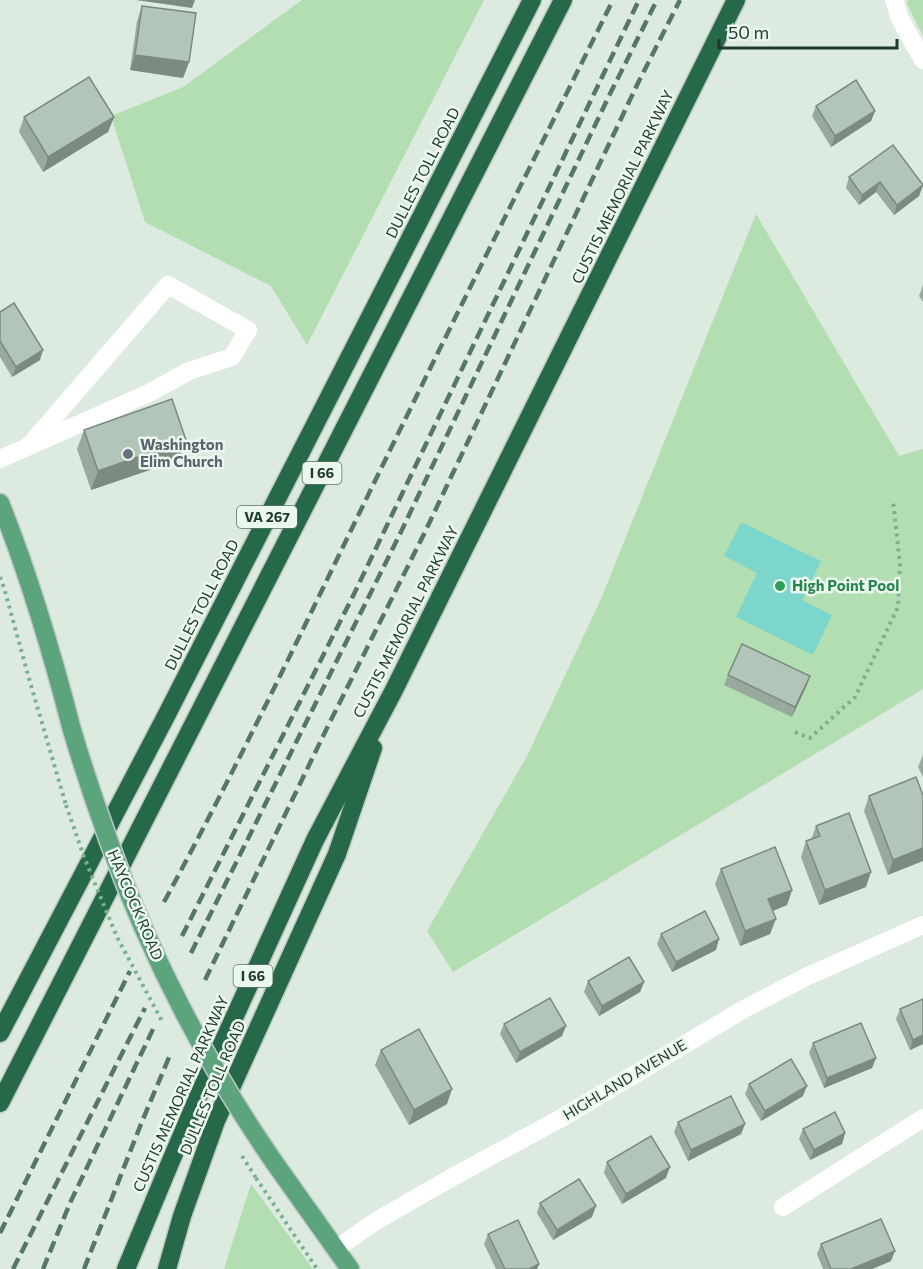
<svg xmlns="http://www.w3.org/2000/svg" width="923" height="1269" viewBox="0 0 923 1269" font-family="Commissioner,sans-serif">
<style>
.green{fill:#b2deb2}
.water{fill:#7dd6cb}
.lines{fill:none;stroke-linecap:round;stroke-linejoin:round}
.major-casing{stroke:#c0c8c3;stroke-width:21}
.highway-casing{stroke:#c0c8c3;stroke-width:21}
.path{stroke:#79b190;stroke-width:4;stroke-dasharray:3 4.5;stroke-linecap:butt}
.minor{stroke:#fff;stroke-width:18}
.major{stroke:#5ca47e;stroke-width:18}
.highway{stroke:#266949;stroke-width:18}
.rail{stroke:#567765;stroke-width:4.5;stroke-dasharray:12 6;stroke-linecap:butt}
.major-bridge-casing{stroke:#c0c8c3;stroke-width:21;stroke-linecap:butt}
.path-bridge{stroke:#79b190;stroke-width:4;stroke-dasharray:3 4.5;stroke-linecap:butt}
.major-bridge{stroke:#5ca47e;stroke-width:18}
.wall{fill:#98a99e}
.shaded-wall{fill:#7c8a81}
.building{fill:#b1c5b8;stroke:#7c8a81;stroke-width:1.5}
.worship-dot{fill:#6b7280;stroke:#ecf7ef;stroke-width:2}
.leisure-dot{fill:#2e9e5b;stroke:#ecf7ef;stroke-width:2}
.labels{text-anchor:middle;stroke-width:5;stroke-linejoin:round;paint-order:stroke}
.shield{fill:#ecf7ef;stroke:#5b7365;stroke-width:1.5}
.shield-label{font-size:14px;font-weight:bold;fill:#1d3a2a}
.street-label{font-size:15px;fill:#1d3a2a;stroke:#ecf7ef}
.worship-label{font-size:15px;font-weight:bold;fill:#5b616d;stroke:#ecf7ef;text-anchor:start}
.leisure-label{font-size:15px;font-weight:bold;fill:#27864d;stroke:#ecf7ef;text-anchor:start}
</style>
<rect width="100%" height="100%" fill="#dceae0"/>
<g class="green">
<polygon points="302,0 484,0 307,345 271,286 145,222 111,116 183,87"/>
<polygon points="908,0 923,0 923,36 907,4"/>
<polygon points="756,214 899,456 923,449 923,689 453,972 427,931 527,756 601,599"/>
<polygon points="251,1184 313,1269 224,1269"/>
</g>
<polygon class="water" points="741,522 821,561 802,600 832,615 813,655 736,617 757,573 724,556"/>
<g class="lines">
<defs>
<g id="major">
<path d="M 0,503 C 30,577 52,653 72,730"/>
<polyline points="274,1162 350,1269"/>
</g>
<g id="highway">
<polyline points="0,1033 165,718 532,0"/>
<polyline points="0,1103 563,0"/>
<polyline points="126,1269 170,1163 198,1097 315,840 394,690 736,0"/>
<polyline points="167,1269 182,1216 216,1121 337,854 373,748"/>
</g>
</defs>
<use href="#major" class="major-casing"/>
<use href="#highway" class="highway-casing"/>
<g class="path">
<polyline points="0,577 4,588 30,682 66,805"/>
<polyline points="795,732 810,738 855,697 898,607 900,565 893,500"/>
<polyline points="256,1178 317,1269"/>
</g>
<g class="minor">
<polyline points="894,0 900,19 923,60"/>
<polyline points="0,459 149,393 189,371 232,357 248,330 168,285 29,446"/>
<polyline points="783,1207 923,1118"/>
<polyline points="336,1249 376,1221 449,1179 565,1116 744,1009 808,976 923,925"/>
</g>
<use href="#major" class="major"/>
<use href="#highway" class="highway"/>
<g class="rail">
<path d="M 164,902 C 246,751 319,595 395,440 C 467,293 540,147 613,0"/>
<polyline points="182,936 354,594 639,0"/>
<polyline points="191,953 398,538 609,96 657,0"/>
<polyline points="205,980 327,728 424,534 638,83 680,0"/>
<polyline points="0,1233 130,971"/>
<polyline points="13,1269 145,1008"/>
<polyline points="43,1269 70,1203 154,1027"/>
<polyline points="84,1269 141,1124 170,1055"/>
</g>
<defs>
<path id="major-bridge" d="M 72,730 C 83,767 95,803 108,839 C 149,953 205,1062 274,1162"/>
</defs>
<use href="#major-bridge" class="major-bridge-casing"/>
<g class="path-bridge">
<polyline points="66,805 84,857 117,937 163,1023"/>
<polyline points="242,1156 256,1178"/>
</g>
<use href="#major-bridge" class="major-bridge"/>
</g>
<g class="wall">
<polygon points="142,6 189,62 183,78 130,70 137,21"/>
<polygon points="816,106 875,111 871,121 831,147 812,116"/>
<polygon points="24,117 114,117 108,132 43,172 19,132"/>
<polygon points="849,177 923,185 919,196 894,215 876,192 859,205 846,188"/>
<polygon points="923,285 923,302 919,296"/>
<polygon points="0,312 40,360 12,377 0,357"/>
<polygon points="84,430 186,440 179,460 91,490 77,449"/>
<polygon points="728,675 810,676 806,687 792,717 724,685"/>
<polygon points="923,755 923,777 918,767"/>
<polygon points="923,795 888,875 864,811 869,796"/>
<polygon points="816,826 866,887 819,905 801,857 806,841 811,840"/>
<polygon points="721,869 792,890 787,905 773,911 770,934 740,946 715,884"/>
<polygon points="661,934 716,950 672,972 657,944"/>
<polygon points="588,981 644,982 640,992 599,1016 584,992"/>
<polygon points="900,1009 923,1044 910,1050 896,1019"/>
<polygon points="504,1024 562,1036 516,1063 500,1034"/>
<polygon points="813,1043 876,1058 872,1068 824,1088 809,1053"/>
<polygon points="381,1050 447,1104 409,1125 375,1065"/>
<polygon points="749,1084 803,1096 761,1121 745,1094"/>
<polygon points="678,1122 745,1124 741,1134 688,1161 674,1132"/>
<polygon points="803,1129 845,1133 842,1144 810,1160 799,1139"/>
<polygon points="607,1162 666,1178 622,1204 604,1173"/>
<polygon points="540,1203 592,1217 553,1240 537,1213"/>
<polygon points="488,1234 539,1264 537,1269 496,1269 484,1244"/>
<polygon points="821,1244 891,1261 872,1269 823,1269 817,1254"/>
</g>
<g class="shaded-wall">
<polygon points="136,0 195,0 192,8"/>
<polygon points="135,55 189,62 183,78 130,70"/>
<polygon points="875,111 871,121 831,147 835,136"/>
<polygon points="114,117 108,132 43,172 48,157"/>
<polygon points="880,182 876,192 859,205 862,195"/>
<polygon points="923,185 919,196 894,215 897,205"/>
<polygon points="43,350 40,360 12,377 16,367"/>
<polygon points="186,440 179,460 91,490 98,471"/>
<polygon points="810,676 806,687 792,717 795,707"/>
<polygon points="923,848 923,861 888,875 893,860"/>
<polygon points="871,872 866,887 819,905 825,890"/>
<polygon points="792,890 787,905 763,915 768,899"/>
<polygon points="776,919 770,934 740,946 745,931"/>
<polygon points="719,939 716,950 672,972 676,962"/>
<polygon points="644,982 640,992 599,1016 602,1006"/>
<polygon points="566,1026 562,1036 516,1063 520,1052"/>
<polygon points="923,1035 923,1044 910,1050 913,1040"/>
<polygon points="876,1058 872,1068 824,1088 827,1078"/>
<polygon points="807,1086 803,1096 761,1121 765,1111"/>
<polygon points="452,1089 447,1104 409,1125 414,1110"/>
<polygon points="745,1124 741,1134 688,1161 691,1150"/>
<polygon points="845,1133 842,1144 810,1160 814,1150"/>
<polygon points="670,1167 666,1178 622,1204 626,1194"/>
<polygon points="596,1206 592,1217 553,1240 557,1230"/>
<polygon points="895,1251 891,1261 872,1269 851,1269"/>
<polygon points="539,1264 537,1269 529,1269"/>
</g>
<g class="building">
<polygon points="142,6 196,13 189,62 135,55"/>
<polygon points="89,77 114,117 48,157 24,117"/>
<polygon points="856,80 875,111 835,136 816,106"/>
<polygon points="893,145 923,185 897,205 880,182 862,195 849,177"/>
<polygon points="14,303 43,350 16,367 0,341 0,312"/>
<polygon points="172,399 186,440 98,471 84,430"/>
<polygon points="742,644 810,676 795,707 728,675"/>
<polygon points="916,777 923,795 923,848 893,860 869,796"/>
<polygon points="849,813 871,872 825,890 806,841 820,836 816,826"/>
<polygon points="775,847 792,890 768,899 776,919 745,931 721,869"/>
<polygon points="705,911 719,939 676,962 661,934"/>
<polygon points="629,957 644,982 602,1006 588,981"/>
<polygon points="550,998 566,1026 520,1052 504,1024"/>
<polygon points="923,999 923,1035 913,1040 900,1009"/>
<polygon points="861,1023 876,1058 827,1078 813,1043"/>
<polygon points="419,1029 452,1089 414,1110 381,1050"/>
<polygon points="791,1059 807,1086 765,1111 749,1084"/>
<polygon points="731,1096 745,1124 691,1150 678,1122"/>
<polygon points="835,1112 845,1133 814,1150 803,1129"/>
<polygon points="651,1136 670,1167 626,1194 607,1162"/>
<polygon points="579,1179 596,1206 557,1230 540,1203"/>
<polygon points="881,1219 895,1251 851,1269 831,1269 821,1244"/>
<polygon points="518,1220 539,1264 529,1269 505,1269 488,1234"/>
</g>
<circle class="worship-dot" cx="128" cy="454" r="6"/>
<circle class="leisure-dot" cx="780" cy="586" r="6"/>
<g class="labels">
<g class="shield">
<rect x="302.5" y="462" width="39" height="22" rx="4.5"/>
<rect x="237" y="506" width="60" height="22" rx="4.5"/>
<rect x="233.5" y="965" width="39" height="22" rx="4.5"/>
</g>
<g class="shield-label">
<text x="322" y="478">I 66</text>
<text x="267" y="522">VA 267</text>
<text x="253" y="981">I 66</text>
</g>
<g class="street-label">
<text transform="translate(423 173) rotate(-63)" y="5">DULLES TOLL ROAD</text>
<text transform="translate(623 187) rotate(-64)" y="5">CUSTIS MEMORIAL PARKWAY</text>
<text transform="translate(202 605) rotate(-63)" y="5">DULLES TOLL ROAD</text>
<text transform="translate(406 622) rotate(-63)" y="5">CUSTIS MEMORIAL PARKWAY</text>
<text transform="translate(135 905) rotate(67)" y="5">HAYCOCK ROAD</text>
<text transform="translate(625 1080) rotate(-31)" y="5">HIGHLAND AVENUE</text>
<text transform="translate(213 1088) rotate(-67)" y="5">DULLES TOLL ROAD</text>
<text transform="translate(181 1094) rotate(-66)" y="5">CUSTIS MEMORIAL PARKWAY</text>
</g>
<g class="worship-label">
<text x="140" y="450">Washington<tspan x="140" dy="17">Elim Church</tspan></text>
</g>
<g class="leisure-label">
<text x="792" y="591">High Point Pool</text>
</g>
</g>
<path d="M719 39v9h178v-9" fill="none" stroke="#1d3a2a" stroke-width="3"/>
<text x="728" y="39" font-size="18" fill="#1d3a2a" stroke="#ecf7ef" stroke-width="4.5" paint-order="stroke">50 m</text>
</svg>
